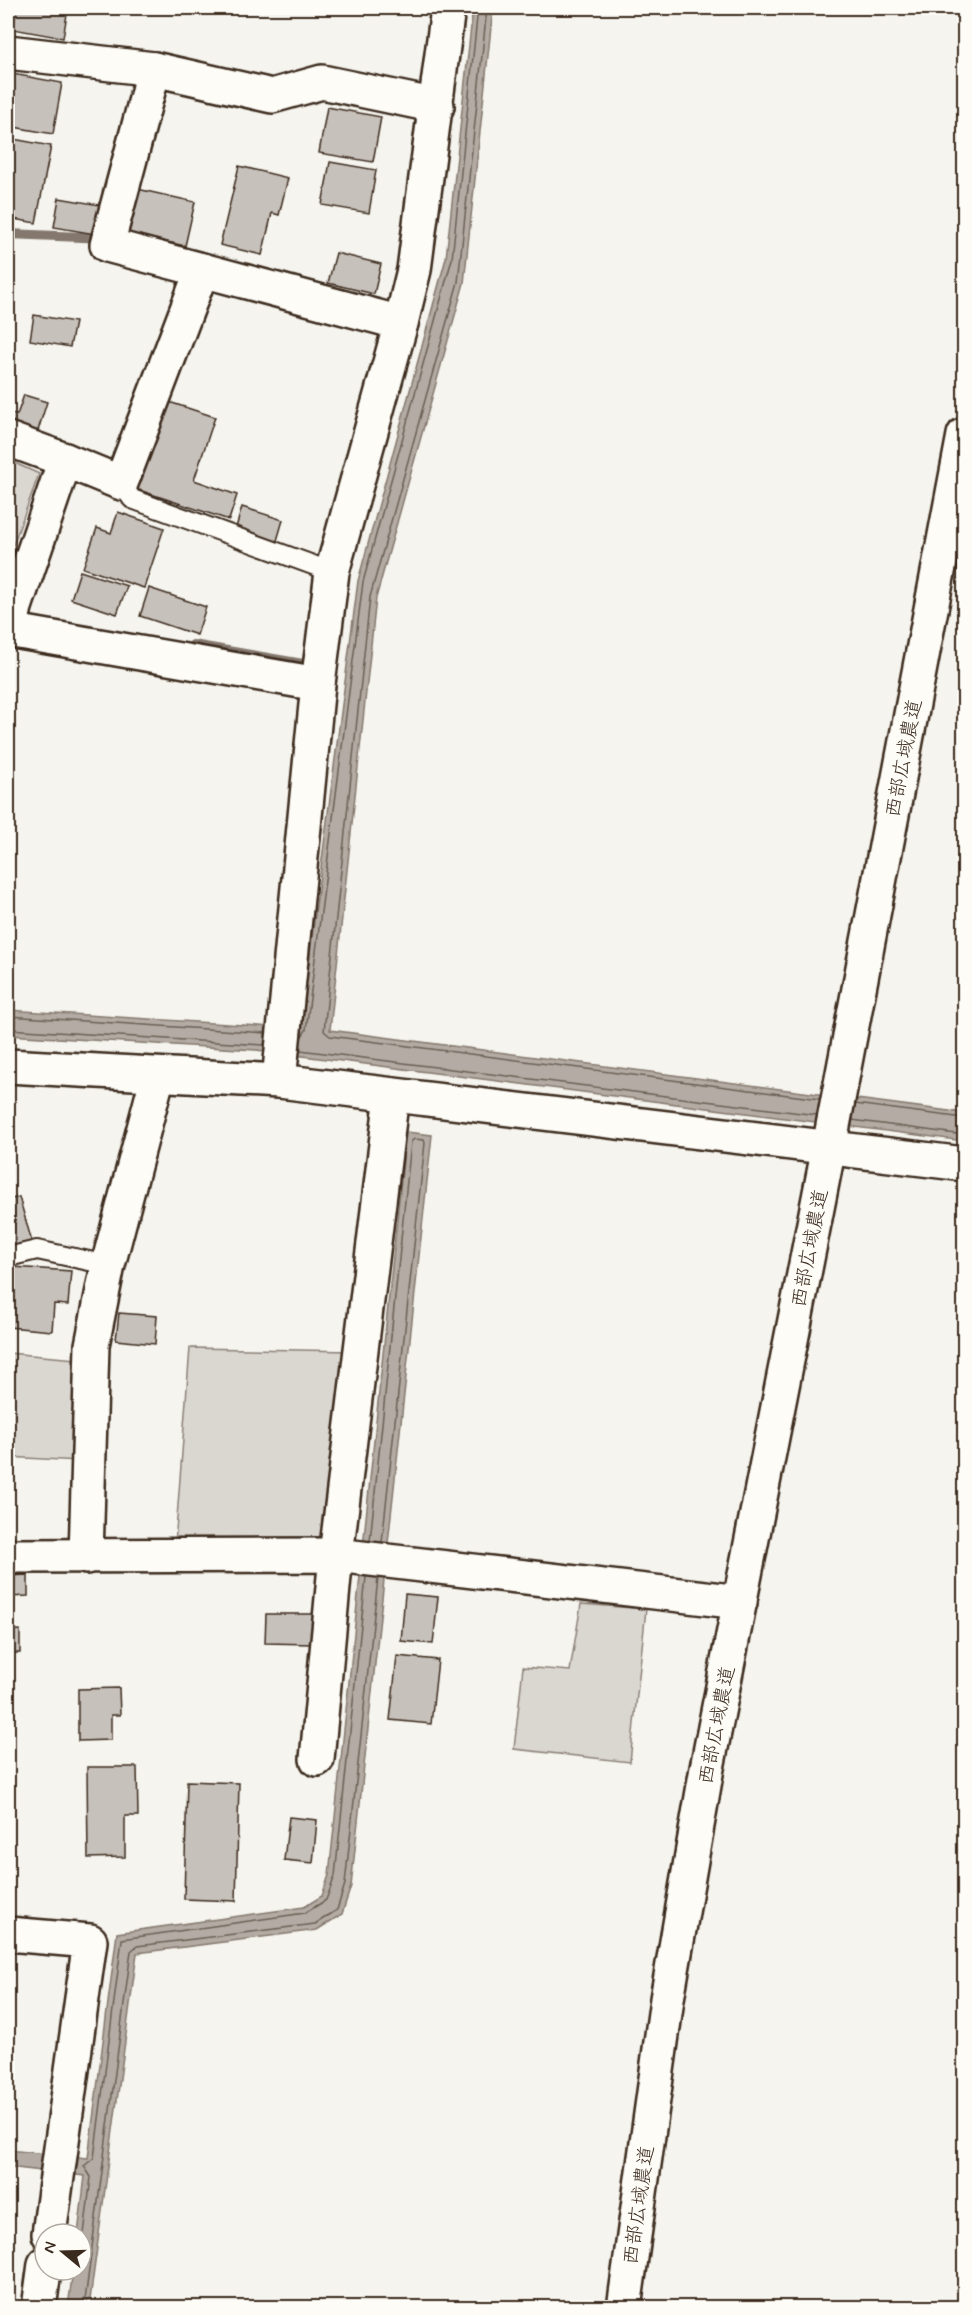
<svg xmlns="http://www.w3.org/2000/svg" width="972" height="2315" viewBox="0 0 972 2315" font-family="Mynerve,'Klee One',sans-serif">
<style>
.green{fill:#dad6d0;stroke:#8a8077;stroke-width:1.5}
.water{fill:#b4aca4;stroke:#84786e;stroke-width:1.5}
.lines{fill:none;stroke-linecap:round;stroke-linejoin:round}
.shore{stroke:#6b5e54;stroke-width:1.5}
.stream{stroke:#84786e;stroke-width:10}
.building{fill:#c7c1bb;stroke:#3b2a1e;stroke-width:1.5}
.service-casing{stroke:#3b2a1e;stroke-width:22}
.minor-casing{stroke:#3b2a1e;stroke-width:38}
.tertiary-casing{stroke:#3b2a1e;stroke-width:38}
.service{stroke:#fdfcf7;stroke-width:18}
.minor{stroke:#fdfcf7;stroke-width:33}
.tertiary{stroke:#fdfcf7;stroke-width:33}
.labels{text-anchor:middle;stroke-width:5;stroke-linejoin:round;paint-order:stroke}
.street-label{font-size:20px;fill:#3b2a1e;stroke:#fdfcf7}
</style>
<rect width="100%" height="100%" fill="#f5f4ee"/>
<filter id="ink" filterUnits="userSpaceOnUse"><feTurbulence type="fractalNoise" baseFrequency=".0167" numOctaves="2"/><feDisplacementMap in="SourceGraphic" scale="12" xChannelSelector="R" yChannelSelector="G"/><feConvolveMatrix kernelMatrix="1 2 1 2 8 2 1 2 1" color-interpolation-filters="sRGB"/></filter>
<g filter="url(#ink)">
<g class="green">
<polygon points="8,460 39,474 8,559"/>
<polygon points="190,1348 350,1351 328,1545 175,1544"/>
<polygon points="8,1353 76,1359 79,1461 8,1457"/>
<polygon points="581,1604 646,1609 630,1762 514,1749 523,1667 570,1671"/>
</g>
<g class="water">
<polygon points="473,8 493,8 464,283 376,598 330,1030 964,1113 964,1141 256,1050 8,1035 8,1010 259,1026 300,1030 358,581 446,258"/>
<polygon points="406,1132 432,1135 351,1886 342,1914 317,1930 137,1953 89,2307 68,2307 73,2270 81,2270 81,2234 78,2234 85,2176 8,2167 8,2150 88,2158 117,1933 304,1907 322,1896 329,1875"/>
</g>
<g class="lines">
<g class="shore">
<polyline points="487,8 458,282 370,597 324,1031 330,1036 820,1099"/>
<polyline points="8,1016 266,1033"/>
<polyline points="8,1029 264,1045"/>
<polyline points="302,1036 306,1030 363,582 452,259 478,8"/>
<polyline points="300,1050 817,1115"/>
<polyline points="855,1104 964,1118"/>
<polyline points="852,1120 964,1135"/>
<polyline points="370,1541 411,1142 414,1139 424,1140 425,1143 382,1542"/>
<polyline points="81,2239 84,2234 91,2177 84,2166 94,2158 122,1939 305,1913 326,1900 335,1876 366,1577"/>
<polyline points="84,2308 131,1951 137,1946 315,1924 337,1910 345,1884 378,1578"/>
</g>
<g class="stream">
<polyline points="8,234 106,238"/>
<polyline points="193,645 303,664"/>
</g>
</g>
<g class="building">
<polygon points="16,8 68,8 63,38 13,29"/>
<polygon points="13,74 62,83 53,134 8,126 8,105"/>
<polygon points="327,107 381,117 373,162 319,153"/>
<polygon points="8,138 51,146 36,223 8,218"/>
<polygon points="330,162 376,170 369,213 322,205"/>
<polygon points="239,166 288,178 279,215 272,213 262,255 220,245"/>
<polygon points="133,188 195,202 185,246 123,232"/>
<polygon points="59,198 100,205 95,234 54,227"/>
<polygon points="336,253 381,264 374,294 328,283"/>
<polygon points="34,315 75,322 70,347 30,340"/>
<polygon points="24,395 47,402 35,440 8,431 8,412 17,415"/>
<polygon points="166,401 215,417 194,480 237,495 229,520 130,487"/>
<polygon points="242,507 283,520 276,544 235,531"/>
<polygon points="118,512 164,528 144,588 83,568 97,528 111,533"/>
<polygon points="80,571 127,586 117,614 71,599"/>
<polygon points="149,588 206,607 197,635 140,616"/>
<polygon points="19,1197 32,1242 8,1249 8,1200"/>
<polygon points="13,1267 71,1271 68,1305 54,1304 52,1331 8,1327"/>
<polygon points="119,1313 157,1316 155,1344 116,1340"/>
<polygon points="28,1575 28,1596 8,1597 8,1576"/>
<polygon points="405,1594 438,1597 433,1644 401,1641"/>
<polygon points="266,1614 313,1614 312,1644 265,1643"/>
<polygon points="20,1630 20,1653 8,1653 8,1631"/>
<polygon points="397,1656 438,1660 431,1724 390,1720"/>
<polygon points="119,1688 120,1715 111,1715 111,1740 78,1741 78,1689"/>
<polygon points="87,1767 137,1767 138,1816 125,1816 125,1857 88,1858"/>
<polygon points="187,1781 239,1783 236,1901 184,1899"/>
<polygon points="289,1817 317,1820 313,1863 284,1860"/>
</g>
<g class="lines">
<defs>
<g id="service">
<polyline points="121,483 132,499 332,572"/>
<polyline points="8,1257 37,1250 108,1265"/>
</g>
<g id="minor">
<polyline points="8,52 154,69 272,96 322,82 437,106"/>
<polyline points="154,69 107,245 202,270"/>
<polyline points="8,439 65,460 15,607 10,631"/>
<polyline points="65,460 121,483 202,270 401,323"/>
<polyline points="8,630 318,684"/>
<polyline points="8,1066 279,1081 964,1164"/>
<polyline points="279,1081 318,684 332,572 401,323 414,270 448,8"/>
<polyline points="8,1556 336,1555 740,1602"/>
<polyline points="86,1557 92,1345 108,1265 158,1075"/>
<polyline points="317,1759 336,1555 392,1095"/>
<polyline points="8,1934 90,1941 49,2234"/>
<polyline points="39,2308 45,2264"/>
</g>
<polyline id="tertiary" points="624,2308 667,1999 707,1768 829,1147 964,435"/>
</defs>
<use href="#service" class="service-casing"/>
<use href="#minor" class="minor-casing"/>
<use href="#tertiary" class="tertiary-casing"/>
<use href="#service" class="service"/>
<use href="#minor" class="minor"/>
<use href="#tertiary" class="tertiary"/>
</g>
</g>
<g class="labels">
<g class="street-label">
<text transform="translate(903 758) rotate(-79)" y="7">西部広域農道</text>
<text transform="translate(809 1248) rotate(-79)" y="7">西部広域農道</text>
<text transform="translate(716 1725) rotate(-79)" y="7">西部広域農道</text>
<text transform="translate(638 2205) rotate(-82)" y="7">西部広域農道</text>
</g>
</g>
<rect width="972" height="2315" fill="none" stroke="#fdfcf7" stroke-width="30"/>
<rect x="15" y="15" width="942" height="2285" fill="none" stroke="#3b2a1e" stroke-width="2" filter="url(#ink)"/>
<g transform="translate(63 2252) rotate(289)"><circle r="28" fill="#fdfcf7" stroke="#afa8a0" stroke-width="1.5"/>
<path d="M0-4.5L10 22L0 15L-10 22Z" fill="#3b2a1e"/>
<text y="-9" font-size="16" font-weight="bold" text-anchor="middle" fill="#3b2a1e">N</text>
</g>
</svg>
